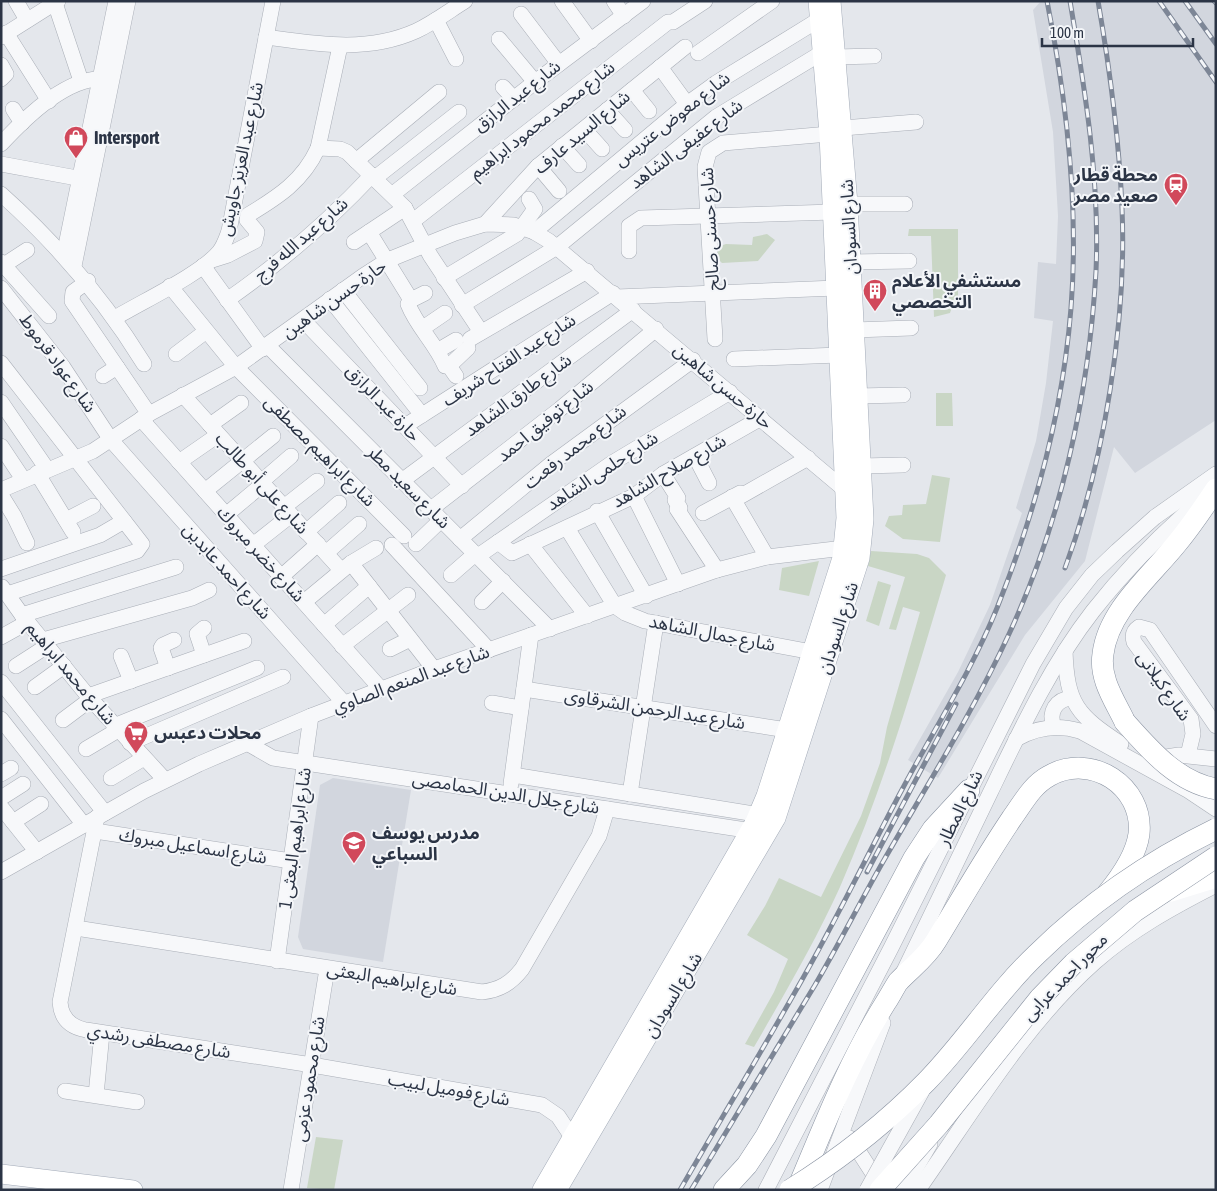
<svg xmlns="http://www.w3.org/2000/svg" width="1217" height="1191" viewBox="0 0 1217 1191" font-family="'Asap Condensed','Noto Sans Arabic',sans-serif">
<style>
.built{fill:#d2d6de}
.green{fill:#c9d6c5}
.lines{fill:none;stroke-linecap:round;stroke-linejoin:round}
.minor-casing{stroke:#a9aeb7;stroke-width:16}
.major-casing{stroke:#a3abb8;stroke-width:20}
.highway-casing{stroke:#8b94a3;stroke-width:22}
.minor{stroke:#f7f8fa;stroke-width:15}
.major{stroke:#fff;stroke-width:19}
.highway{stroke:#fff;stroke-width:21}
.rail-casing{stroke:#7d8696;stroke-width:5}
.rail{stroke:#f4f6f9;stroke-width:3;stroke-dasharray:9;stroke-linecap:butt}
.minor-bridge-casing{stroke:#a9aeb7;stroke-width:16;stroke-linecap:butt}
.highway-bridge-casing{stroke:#8b94a3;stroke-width:22;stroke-linecap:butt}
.minor-bridge{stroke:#f7f8fa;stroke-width:15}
.highway-bridge{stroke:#fff;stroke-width:21}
.labels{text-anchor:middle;stroke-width:4;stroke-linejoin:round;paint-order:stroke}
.street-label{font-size:18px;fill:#2b3445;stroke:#f4f6f9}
.poi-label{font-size:18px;font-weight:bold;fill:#2b3445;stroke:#f4f6f9;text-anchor:start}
</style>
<rect width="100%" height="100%" fill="#e4e7ec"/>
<g class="built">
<polygon points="1041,1 1216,1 1216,420 1135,473 1114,447 1085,561 1025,635 938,778 908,760 958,672 990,605 1022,513 1016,508 1036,441 1046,383 1053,321 1034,318 1038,262 1056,264 1058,216 1053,132 1033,10"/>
<polygon points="333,778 411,790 383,962 303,949 298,937 320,785"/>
</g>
<g class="green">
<polygon points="909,229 958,229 958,306 952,307 950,313 934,317 931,236 908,236"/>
<polygon points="767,234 775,240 758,261 722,263 715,256 717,247 726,244 752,245 753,237"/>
<polygon points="936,393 952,393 953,426 936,426"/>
<polygon points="932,475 950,478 940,542 903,539 885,526 889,516 902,515 903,505 926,504"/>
<path d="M 871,551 L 917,554 L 929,558 L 946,575 C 915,680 884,786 840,887 C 815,942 784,995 754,1047 L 745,1044 L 774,992 L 788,959 L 747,935 L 765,906 L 779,878 L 821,897 L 861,816 L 880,763 L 887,727 L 920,612 L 903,607 L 896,630 L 889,629 L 905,577 L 868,566 Z"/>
<polygon points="819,561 809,596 779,590 782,568"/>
<polygon points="878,581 891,585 879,626 866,621"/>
<polygon points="316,1137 343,1140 334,1190 307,1188"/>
</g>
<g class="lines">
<defs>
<g id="minor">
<polyline points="16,1 27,20"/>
<polyline points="562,1 591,41"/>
<polyline points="614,1 624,16"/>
<polyline points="55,3 81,81"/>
<polyline points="521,14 559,64"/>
<polyline points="436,20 456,59"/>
<polyline points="6,33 49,101"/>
<polyline points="1,37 58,1"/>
<path d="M 266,37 C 317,44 367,53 416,31 C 433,23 449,11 465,1"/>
<polyline points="499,39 535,82"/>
<polyline points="698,53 772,1"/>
<polyline points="836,57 874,56"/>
<polyline points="1,65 6,74 1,79"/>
<polyline points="660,67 687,104"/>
<polyline points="503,87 514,99"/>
<polyline points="632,90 649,111"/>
<polyline points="13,109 22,123"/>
<polyline points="607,110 625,130"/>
<polyline points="843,128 916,122"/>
<polyline points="584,129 602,149"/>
<path d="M 1,144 C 26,117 70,73 110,79"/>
<polyline points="562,146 579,165"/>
<polyline points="318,148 340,149 347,152 405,208 430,255 481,332"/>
<polyline points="356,161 439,92"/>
<polyline points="1,164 88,180"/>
<polyline points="538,166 559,191"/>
<polyline points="375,178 459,112"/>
<path d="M 1,194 C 57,244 104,299 144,364"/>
<polyline points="393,194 535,82 643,1"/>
<polyline points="848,204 905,204"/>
<polyline points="413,221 668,22 673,22 705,1"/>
<polyline points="485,224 538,166 685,47"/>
<path d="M 369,232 L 411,300 L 408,304 C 417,327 436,344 445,366 L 449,366 L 456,376"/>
<polyline points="534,232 687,104 716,83 820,19"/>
<polyline points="354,242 405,208"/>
<polyline points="629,251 629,226 641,218 833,212"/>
<polyline points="64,255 116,1"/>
<path d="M 212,260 L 228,255 L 255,241 L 257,232 L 247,220 L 248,215 C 278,197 303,181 318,148 L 340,46"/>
<polyline points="1,262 49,316"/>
<polyline points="850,262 909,261"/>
<polyline points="4,265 27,250"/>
<polyline points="74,266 128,1"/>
<polyline points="203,266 263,349"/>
<polyline points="444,278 517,234 535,209 529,199"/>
<polyline points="88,281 73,292 72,301 149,414"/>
<polyline points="170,286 236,367 404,536"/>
<polyline points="1,288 63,367 111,440 344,703"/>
<polyline points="343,290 420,388"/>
<polyline points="617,297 836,288"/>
<polyline points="330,299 422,415"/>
<path d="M 227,300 C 280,263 328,222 372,175"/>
<polyline points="411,300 425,293"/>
<polyline points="462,305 557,247 716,117 823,52"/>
<path d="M 115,318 C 141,302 201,274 219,252 C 224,246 226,239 229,231 L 273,1"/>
<polyline points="303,320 462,486"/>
<polyline points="423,328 445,313"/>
<polyline points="854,330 911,328"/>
<polyline points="470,339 587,271"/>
<polyline points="715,339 705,167 709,152 723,143 829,134"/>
<polyline points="268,346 550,629"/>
<polyline points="439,350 456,340"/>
<polyline points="176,354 205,332"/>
<polyline points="734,359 839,355"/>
<polyline points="1,363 142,544 137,551 7,594"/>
<polyline points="449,366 468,348"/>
<polyline points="103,376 117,367"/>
<polyline points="183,395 341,570"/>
<polyline points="857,396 903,395"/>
<polyline points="1,402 47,469"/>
<polyline points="141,419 381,689"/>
<polyline points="210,425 241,403"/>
<polyline points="405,426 613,293"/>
<polyline points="1,446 23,479"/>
<polyline points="695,456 709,483"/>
<polyline points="179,462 218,435"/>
<polyline points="861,466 903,465"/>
<polyline points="37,473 73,532"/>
<polyline points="663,474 678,498 675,500 680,508 677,509 717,570"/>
<polyline points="403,480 633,310"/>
<polyline points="261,482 291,456"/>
<polyline points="1,490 93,451 149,414 236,367 363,276 388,260 455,233 485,224 514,225 534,232 549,241 845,490"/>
<polyline points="205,491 273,436"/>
<polyline points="1,495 14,516 27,543"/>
<polyline points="634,496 678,584"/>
<polyline points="732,497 767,557"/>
<polyline points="284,507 317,481"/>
<polyline points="431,509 560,409 656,329"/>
<polyline points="597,511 646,596"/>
<polyline points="703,513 740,493 741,496 808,458"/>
<polyline points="226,515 263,484"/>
<polyline points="66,520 93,506"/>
<polyline points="567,528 615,606 625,613 645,621 812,652"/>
<polyline points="306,532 339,503"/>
<polyline points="460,539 551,464 693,360"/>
<polyline points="498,542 512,553 634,496 663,474 761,418"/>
<polyline points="416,544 441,520"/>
<polyline points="530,544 587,616"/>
<polyline points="253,545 291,515"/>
<polyline points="392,545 489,650"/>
<polyline points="326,553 359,524"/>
<polyline points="478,556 612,463 730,392"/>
<polyline points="351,563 434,669"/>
<polyline points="1,569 100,535 124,521"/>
<polyline points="451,575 475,554"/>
<polyline points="281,577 318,544"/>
<polyline points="2,587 22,615 88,696 165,780"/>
<polyline points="304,602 351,563 376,548"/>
<polyline points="482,602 503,581"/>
<polyline points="22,615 176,567"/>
<polyline points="324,625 369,586"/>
<polyline points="1,637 28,622"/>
<polyline points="43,640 192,598 209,590"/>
<polyline points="342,646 408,595"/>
<polyline points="390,649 410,639"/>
<path d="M 1065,651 C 1067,704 1077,715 1121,744"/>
<polyline points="204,655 197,634 204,628"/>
<polyline points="121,656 131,681"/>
<polyline points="16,666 47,646"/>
<polyline points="168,668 161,648 163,645 174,640"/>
<polyline points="1,682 105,813"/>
<polyline points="35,687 64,666"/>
<polyline points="524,689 787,730"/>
<polyline points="88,696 244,641"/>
<polyline points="492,703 521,708"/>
<polyline points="1,719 84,825"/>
<polyline points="63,720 91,699"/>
<polyline points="114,726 257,668"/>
<path d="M 1054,727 C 1048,712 1056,699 1072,698"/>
<path d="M 1016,739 C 1037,727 1057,724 1080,731 L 1189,791 L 1216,809"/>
<polyline points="130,743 283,677"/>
<polyline points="247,743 273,758 759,832"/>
<polyline points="86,749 118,730"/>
<path d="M 1188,755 L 1193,734 L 1191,719 L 1134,642 C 1132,635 1133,631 1139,627 L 1150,630 L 1216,726"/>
<polyline points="1153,759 1179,755 1216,759"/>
<polyline points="1,774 11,768"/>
<polyline points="513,775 767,816"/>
<polyline points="111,778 144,758"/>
<polyline points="511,784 531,635"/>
<polyline points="630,794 656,623"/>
<polyline points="1,798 23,784"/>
<polyline points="1,807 37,852"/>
<path d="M 97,817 L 60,1002 C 61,1018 70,1027 86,1030 L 312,1065 L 542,1105 L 558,1116 L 572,1137"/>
<polyline points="13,822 41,804"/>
<polyline points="95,831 291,861"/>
<polyline points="1,872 144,791 199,764 311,716 434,669 717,570 767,557 844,548"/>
<path d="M 76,928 L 482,992 C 500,990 511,983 522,969 L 599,836 L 607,809"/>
<polyline points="277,961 311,716"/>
<path d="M 904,971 C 933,911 962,851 991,791 C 1021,729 1051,665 1093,611 C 1126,569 1164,531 1204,497"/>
<polyline points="65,1091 137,1102"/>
<polyline points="96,1095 102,1033"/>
<polyline points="850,1138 881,1186"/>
<polyline points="291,1190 327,969"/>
<polyline points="766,1190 891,948 1033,664 1066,608 1092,575 1117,551 1155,517 1216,474"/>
<polyline points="820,1190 883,1023"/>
<polyline points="903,1190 930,1144"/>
<path d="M 918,1190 C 973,1112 1023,1026 1095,962 C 1131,930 1173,907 1216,885"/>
</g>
<g id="major">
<polyline points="1,1174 133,1190"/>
<polyline points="542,1190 755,822 766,796 842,558 846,518 829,134 818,1"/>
<polyline points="557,1190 776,818 860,558 864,519 848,204 831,1"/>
</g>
<g id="highway">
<path d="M 1125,722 C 1115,701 1099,679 1103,654 C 1108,610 1152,575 1178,542 C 1192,525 1204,507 1216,489"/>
<polyline points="1171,891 1216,877"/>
<polyline points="724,1190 747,1165 766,1136 914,858 933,829 969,790"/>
<path d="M 797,1190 C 824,1126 849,1061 886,1002 C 890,996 894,988 898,982 C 911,968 926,958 936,941 C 961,900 985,858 1012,818 C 1023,803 1032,785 1049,776 C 1091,752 1144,786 1139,834 C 1136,856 1121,877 1107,894"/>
</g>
</defs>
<use href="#minor" class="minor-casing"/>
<use href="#major" class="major-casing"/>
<use href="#highway" class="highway-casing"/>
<use href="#minor" class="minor"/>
<use href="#major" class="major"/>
<use href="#highway" class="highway"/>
<defs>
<g id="rail">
<polyline points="1159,1 1216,82"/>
<polyline points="1185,1 1216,44"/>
<polyline points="1214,1 1216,3"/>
<path d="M 1065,568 C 1104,463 1127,320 1122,208 C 1119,138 1110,70 1098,1"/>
<polyline points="867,872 956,704"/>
<path d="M 680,1190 C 721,1119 763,1049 803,978 C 836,920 865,860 896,801 C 929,737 970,675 997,608 C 1035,513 1063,410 1071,308 C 1079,206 1067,102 1047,1"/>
<path d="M 691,1190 C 733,1121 774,1053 815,985 C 839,944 860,902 884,860 C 927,785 973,712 1009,634 C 1061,522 1089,394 1096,271 C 1100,180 1085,90 1070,1"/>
</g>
</defs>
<use href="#rail" class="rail-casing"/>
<use href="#rail" class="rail"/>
<defs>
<polyline id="minor-bridge" points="867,1190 922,1091"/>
<g id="highway-bridge">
<path d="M 1125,722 C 1150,750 1177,782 1216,789"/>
<path d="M 790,1190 C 840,1159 886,1123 927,1081 C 966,1041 995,994 1036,955 C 1088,904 1150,861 1216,829"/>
<polyline points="880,1190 939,1124 1040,998 1074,963 1135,911 1216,857"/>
</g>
</defs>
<use href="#minor-bridge" class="minor-bridge-casing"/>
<use href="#highway-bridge" class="highway-bridge-casing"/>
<use href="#minor-bridge" class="minor-bridge"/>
<use href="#highway-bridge" class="highway-bridge"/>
</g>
<defs>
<symbol id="shop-pin" viewBox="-11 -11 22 30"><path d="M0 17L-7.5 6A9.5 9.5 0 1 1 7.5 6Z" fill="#d1495b" stroke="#f4f6f9"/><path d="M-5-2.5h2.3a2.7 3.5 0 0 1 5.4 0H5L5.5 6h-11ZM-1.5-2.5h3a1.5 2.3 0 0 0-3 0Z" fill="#fff"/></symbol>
<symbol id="station-pin" viewBox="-11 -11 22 30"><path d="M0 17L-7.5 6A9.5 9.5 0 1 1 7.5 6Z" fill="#d1495b" stroke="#f4f6f9"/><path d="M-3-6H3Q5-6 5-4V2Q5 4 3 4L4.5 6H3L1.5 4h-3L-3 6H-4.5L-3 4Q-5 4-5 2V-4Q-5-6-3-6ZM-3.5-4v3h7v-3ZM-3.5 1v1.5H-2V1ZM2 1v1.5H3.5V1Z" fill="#fff"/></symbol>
<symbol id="building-pin" viewBox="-11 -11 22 30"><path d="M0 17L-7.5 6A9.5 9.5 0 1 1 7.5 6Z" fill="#d1495b" stroke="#f4f6f9"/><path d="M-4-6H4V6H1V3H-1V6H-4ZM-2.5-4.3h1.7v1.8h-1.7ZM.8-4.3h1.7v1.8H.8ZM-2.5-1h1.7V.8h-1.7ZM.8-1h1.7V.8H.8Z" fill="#fff"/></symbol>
<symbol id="supermarket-pin" viewBox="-11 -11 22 30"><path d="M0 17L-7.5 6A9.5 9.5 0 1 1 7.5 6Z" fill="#d1495b" stroke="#f4f6f9"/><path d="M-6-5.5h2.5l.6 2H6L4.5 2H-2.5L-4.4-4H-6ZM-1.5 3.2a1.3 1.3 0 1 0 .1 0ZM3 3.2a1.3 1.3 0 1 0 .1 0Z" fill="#fff"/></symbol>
<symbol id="school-pin" viewBox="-11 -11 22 30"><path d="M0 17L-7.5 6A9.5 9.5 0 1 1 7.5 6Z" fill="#d1495b" stroke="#f4f6f9"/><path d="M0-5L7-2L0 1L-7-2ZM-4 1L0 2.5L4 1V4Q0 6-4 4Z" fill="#fff"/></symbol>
</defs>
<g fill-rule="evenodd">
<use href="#shop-pin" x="62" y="124" width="28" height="38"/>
<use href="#station-pin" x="1162" y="171" width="28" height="38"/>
<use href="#building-pin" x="861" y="277" width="28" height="38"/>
<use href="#supermarket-pin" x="122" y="719" width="28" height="38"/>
<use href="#school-pin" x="340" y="829" width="28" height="38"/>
</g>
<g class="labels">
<g class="street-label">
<text transform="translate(517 96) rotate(-38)" y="6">شارع عبد الرازق</text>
<text transform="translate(672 119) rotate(-38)" y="6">شارع معوض عتريس</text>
<text transform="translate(542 120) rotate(-38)" y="6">شارع محمد محمود ابراهيم</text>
<text transform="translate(582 132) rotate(-40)" y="6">شارع السيد عارف</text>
<text transform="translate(686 144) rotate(-37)" y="6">شارع عفيفى الشاهد</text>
<text transform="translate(241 159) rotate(-78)" y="6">شارع عبد العزيز جاويش</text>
<text transform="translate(849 227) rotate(-93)" y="6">شارع السودان</text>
<text transform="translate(710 229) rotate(-93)" y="6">شارع حسنى صالح</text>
<text transform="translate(301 239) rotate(-41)" y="6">شارع عبد الله فرج</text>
<text transform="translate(334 299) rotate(-35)" y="6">حارة حسن شاهين</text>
<text transform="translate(509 360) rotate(-33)" y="6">شارع عبد الفتاح شريف</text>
<text transform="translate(58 363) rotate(54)" y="6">شارع عواد قرموط</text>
<text transform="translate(723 386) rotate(40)" y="6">حارة حسن شاهين</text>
<text transform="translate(518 395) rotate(-36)" y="6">شارع طارق الشاهد</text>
<text transform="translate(383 403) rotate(46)" y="6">حارة عبد الرازق</text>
<text transform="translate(545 421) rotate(-39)" y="6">شارع توفيق احمد</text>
<text transform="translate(575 447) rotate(-38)" y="6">شارع محمد رفعت</text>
<text transform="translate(320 451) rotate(45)" y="6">شارع ابراهيم مصطفى</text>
<text transform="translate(602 471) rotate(-33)" y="6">شارع حلمى الشاهد</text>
<text transform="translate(669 471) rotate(-30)" y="6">شارع صلاح الشاهد</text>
<text transform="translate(262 483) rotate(48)" y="6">شارع على أبو طالب</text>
<text transform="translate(409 487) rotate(45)" y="6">شارع سعيد مطر</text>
<text transform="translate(261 554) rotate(48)" y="6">شارع خضر مبروك</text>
<text transform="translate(227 571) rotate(48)" y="6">شارع احمد عابدين</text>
<text transform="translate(838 628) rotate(-72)" y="6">شارع السودان</text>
<text transform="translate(712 633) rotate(11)" y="6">شارع جمال الشاهد</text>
<text transform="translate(71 673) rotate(50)" y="6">شارع محمد ابراهيم</text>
<text transform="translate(411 679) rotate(-20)" y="6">شارع عبد المنعم الصاوي</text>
<text transform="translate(1164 686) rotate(55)" y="6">شارع كيلانى</text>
<text transform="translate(655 709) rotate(9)" y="6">شارع عبد الرحمن الشرقاوى</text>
<text transform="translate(506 793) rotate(9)" y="6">شارع جلال الدين الحمامصى</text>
<text transform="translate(960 808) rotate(-64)" y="6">شارع المطار</text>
<text transform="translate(295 838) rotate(-82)" y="6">شارع ابراهيم البعثى 1</text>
<text transform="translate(193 846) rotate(9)" y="6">شارع اسماعيل مبروك</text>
<text transform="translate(1065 977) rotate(-46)" y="6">محور احمد عرابى</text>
<text transform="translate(392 979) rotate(9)" y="6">شارع ابراهيم البعثى</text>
<text transform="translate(673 995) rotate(-59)" y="6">شارع السودان</text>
<text transform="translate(159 1041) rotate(9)" y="6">شارع مصطفى رشدي</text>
<text transform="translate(309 1079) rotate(-81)" y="6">شارع محمود عزمى</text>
<text transform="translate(449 1089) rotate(10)" y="6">شارع فوميل لبيب</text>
</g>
<g class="poi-label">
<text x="94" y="144">Intersport</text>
<text x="1158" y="181" text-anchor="end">محطة قطار<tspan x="1158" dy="21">صعيد مصر</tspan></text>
<text x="892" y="287">مستشفي الأعلام<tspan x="892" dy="21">التخصصي</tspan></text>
<text x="154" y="739">محلات دعبس</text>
<text x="372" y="839">مدرس يوسف<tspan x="372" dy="21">السباعي</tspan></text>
</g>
</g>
<rect width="1217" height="1191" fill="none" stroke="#2b3445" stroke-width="5"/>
<path d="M1042 38v8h151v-8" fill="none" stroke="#2b3445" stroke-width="2.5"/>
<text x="1050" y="38" font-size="15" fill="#2b3445" stroke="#f4f6f9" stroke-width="4" paint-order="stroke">100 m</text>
</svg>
